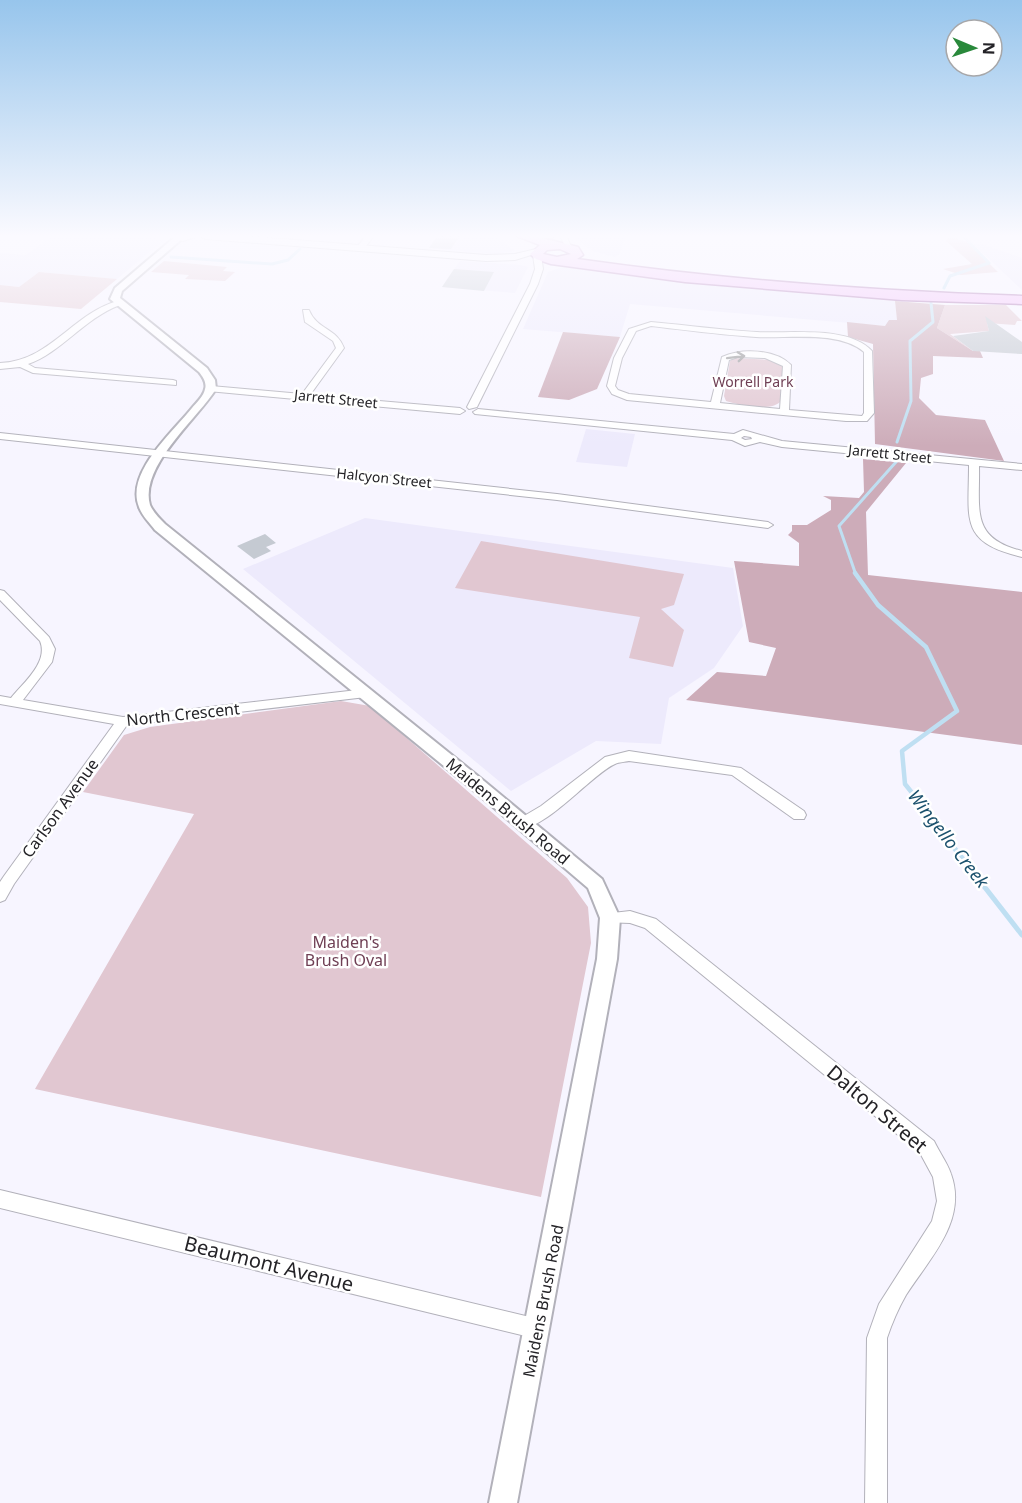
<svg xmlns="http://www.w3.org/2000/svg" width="1022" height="1503" viewBox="0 0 1022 1503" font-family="'Noto Sans',sans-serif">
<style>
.built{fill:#edeafc}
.green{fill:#e1c7d1}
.forest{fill:#cdacb9}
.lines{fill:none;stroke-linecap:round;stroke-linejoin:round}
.stream-far2{stroke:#bfdff2;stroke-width:3}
.stream-far1{stroke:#bfdff2;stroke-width:4.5}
.stream{stroke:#bfdff2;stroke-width:5}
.building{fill:#c5cad2}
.minor-casing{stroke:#b2b1ba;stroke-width:2}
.tertiary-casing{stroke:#b2b1ba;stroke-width:4}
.secondary-casing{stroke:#b2b1ba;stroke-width:2}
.primary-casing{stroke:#a569ad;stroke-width:3}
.minor{fill:#fff;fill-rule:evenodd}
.tertiary{fill:#fff;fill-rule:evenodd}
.secondary{fill:#fff;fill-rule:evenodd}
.primary{fill:#f2bcf9;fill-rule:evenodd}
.oneway{stroke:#9c9c9e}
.labels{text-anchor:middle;stroke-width:5;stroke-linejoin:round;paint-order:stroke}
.far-park-label{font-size:14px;fill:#6f3f54;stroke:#fff}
.far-street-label{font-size:14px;fill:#242327;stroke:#fff}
.street-label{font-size:16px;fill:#242327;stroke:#fff}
.park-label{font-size:16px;fill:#6f3f54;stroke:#fff}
.water-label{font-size:18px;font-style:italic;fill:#1b516d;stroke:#fff}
.near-street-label{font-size:20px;fill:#242327;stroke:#fff}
</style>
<rect width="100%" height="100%" fill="#f7f5ff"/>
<g class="built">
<polygon points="52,236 143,236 164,240 117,279 39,272 19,287 0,285 0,253 26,255"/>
<polygon points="463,236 493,236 515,251 495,254 429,248 433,242 457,244"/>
<polygon points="571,236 626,236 619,255 614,257 593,251"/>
<polygon points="973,244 982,244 1022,258 1022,290"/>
<polygon points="460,261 521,265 528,267 515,293 442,287"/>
<polygon points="563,267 684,283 895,301 897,320 885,326 630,304 620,337 523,329 548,272"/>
<polygon points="586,429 635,434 627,467 576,462"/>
<polygon points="365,518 733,568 743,626 714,668 669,698 661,744 596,741 511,791 243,569"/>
</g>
<g class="green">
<polygon points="948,236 967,242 998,272 961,275 943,269 972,264 946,241"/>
<polygon points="164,261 227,267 223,271 235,272 225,281 185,279 189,275 151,272"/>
<polygon points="39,272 117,279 81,309 0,302 0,285 19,287"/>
<polygon points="945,305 1006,305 1022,321 1017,321 1015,325 987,323 989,331 950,334 973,351 937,328"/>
<path d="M 734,358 L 774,360 L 783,365 L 780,402 C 770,412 739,405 726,401 L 724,396 L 730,361 Z"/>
<polygon points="481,541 684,574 674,605 661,609 684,630 673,667 629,658 640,617 455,588"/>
<polygon points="341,701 370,706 567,878 588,907 591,943 541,1197 35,1089 194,814 83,792 124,735 150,727"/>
</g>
<g class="forest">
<polygon points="895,301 945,305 937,328 973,351 980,351 983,358 933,356 933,374 921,378 919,398 936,415 985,420 1004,461 875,444 873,344 848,337 847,322 885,326 889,320 897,320"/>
<polygon points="563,332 620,337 597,389 569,400 538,397"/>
<polygon points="863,459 906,463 866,512 868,575 1022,592 1022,745 686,700 717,672 766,676 776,648 749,642 734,561 799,566 799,543 788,535 792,531 792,525 807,525 831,510 831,500 823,496 859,498 864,492"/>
</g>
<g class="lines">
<g class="stream-far2">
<polyline points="171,257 272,264 288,260 300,249"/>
<polyline points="944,288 950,276 989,263 963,236"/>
<polyline points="897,442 911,401 910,341 933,322 931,303"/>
<polyline points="856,575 839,526 896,462"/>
</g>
<polyline class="stream-far1" points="855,573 878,605 926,647 957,711 902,751 905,784 929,814"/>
<polyline class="stream" points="927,813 1022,935"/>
</g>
<g class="building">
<polygon points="437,236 460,236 451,249 429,248"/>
<polygon points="454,269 494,272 484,291 442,287"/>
<polygon points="985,316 1022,342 1022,354 973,351 953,336 989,331"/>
<polygon points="265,534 276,543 266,547 271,551 254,559 237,546"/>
</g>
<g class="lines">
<defs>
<g id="minor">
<polygon points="366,236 374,236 363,250 357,250 356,248"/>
<polygon points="521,236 555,236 551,238 524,239"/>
<polygon points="560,236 566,236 573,250 567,250"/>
<polygon points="537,253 541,255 543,269 538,284 477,407 469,409 467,407 530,284 535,269 533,255"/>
<path d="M 117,301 L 121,303 L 120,305 C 83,319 61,353 28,364 L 35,368 L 173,380 L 176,381 L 176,385 L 33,373 L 20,367 L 0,369 L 0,363 C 50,361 71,315 117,301 Z"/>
<path d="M 303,310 L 309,310 C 317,330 337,328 344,348 L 310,395 L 460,408 L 465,411 L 460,414 L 208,391 L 208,387 L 211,386 L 302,394 L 336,348 L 333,341 L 305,322 Z"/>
<path d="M 651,322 C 686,325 721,330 757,332 C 789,334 848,325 872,351 L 874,413 L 867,421 L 846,421 L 627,400 L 612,394 L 607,386 L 614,358 L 629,329 ZM 651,326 C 686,330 721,335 756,337 C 787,339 839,330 864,352 L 864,413 L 862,416 L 789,410 L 791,365 C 775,349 742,348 722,357 L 711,402 L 629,394 L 618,390 L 615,386 L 622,358 L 636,331 ZM 738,357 L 765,358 L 783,366 L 780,409 L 720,403 L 729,360 Z"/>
<path d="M 478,409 L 734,434 L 743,430 L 782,441 L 1022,464 L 1022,470 L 979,466 C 980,510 970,538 1022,551 L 1022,557 C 959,542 969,520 969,465 L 782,447 L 760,442 L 745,446 L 732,440 L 475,414 L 473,412 ZM 744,436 L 751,437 L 752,439 L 745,440 L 741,438 Z"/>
<polygon points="0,433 557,494 768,522 773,525 768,528 557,500 0,439"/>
<path d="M 0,590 L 4,591 L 49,637 L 55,649 L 52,662 L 23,700 L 123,717 L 366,689 L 372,693 L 366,697 L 127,725 L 14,884 L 5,900 L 0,902 L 0,882 L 4,876 L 114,724 L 0,704 L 0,696 L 11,698 C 23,683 49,662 40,641 L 0,600 Z"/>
<path d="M 629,751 L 741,768 L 804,811 L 806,815 L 804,819 L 794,819 L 732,775 L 629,761 C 625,762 619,762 615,764 C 593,773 542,834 519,827 L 517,823 L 519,819 L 541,806 L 605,757 Z"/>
<path d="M 630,911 L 656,919 L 934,1141 C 939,1152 947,1162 951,1174 C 968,1221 929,1259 906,1295 C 898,1309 892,1323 887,1338 L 887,1503 L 865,1503 L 867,1338 L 879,1304 L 932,1221 L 937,1201 L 933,1177 L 920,1153 L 645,928 L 630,923 L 604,922 L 602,918 L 604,914 Z"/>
<polygon points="0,1190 538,1319 545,1322 548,1329 545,1336 538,1339 0,1208"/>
</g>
<path id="tertiary" d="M 176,236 L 183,238 L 122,291 L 120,298 L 207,368 L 215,380 L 216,389 C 197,419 139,467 150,505 C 153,512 160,519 165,524 L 484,781 L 602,879 L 620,918 L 617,959 L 517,1503 L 489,1503 L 597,959 L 600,918 L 588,888 L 472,789 L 155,530 C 150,523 142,516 139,507 C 125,473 173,432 192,408 C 196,403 204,396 205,389 C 207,383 203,377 199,372 L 110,299 L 115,288 Z"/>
<g id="secondary">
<polygon points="168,236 198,236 183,241"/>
<polygon points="200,236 244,236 486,255 515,254 536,249 541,252 515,260 486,261 205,239"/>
</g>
<path id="primary" d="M 517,236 L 534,236 L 578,247 L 583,255 L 577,259 C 725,280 873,291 1022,296 L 1022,304 L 902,300 L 685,282 L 551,264 L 536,259 L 530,254 L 540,245 ZM 560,249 L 571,254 L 557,257 L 543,254 L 547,250 Z"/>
</defs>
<use href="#minor" class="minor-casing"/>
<use href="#tertiary" class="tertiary-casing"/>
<use href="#secondary" class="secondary-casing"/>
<use href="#primary" class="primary-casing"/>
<use href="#minor" class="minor"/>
<use href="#tertiary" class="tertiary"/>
<use href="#secondary" class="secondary"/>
<use href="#primary" class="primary"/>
</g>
<defs><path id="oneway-shaft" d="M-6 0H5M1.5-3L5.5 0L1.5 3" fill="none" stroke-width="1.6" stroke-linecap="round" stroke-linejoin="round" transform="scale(1.5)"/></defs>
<use class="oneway" href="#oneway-shaft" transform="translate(736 357) rotate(-7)"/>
<linearGradient id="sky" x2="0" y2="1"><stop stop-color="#97c5ec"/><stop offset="0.53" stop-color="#fbfaff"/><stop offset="1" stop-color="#fbfaff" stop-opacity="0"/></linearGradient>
<rect width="1022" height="446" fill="url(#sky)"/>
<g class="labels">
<g class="far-park-label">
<text x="753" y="387">Worrell Park</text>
</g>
<g class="far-street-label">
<text transform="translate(336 399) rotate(6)" y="5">Jarrett Street</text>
<text transform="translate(890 454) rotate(6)" y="5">Jarrett Street</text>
<text transform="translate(384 478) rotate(6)" y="5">Halcyon Street</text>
</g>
<g class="street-label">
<text transform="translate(183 714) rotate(-6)" y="6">North Crescent</text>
<text transform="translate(60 808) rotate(-54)" y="6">Carlson Avenue</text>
<text transform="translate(508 811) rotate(40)" y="6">Maidens Brush Road</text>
<text transform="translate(543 1301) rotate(-79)" y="6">Maidens Brush Road</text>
</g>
<g class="park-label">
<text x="346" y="948">Maiden's<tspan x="346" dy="18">Brush Oval</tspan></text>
</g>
<g class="water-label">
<text transform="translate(948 839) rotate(52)" y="6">Wingello Creek</text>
</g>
<g class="near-street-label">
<text transform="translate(877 1109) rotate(40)" y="7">Dalton Street</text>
<text transform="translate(269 1264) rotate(14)" y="7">Beaumont Avenue</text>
</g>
</g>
<g transform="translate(974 48) rotate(92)"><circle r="28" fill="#ffffff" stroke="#a7a7a9" stroke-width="1.5"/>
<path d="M0-4.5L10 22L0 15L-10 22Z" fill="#29893b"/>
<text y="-9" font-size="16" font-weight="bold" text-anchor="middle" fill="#242327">N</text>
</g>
</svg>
